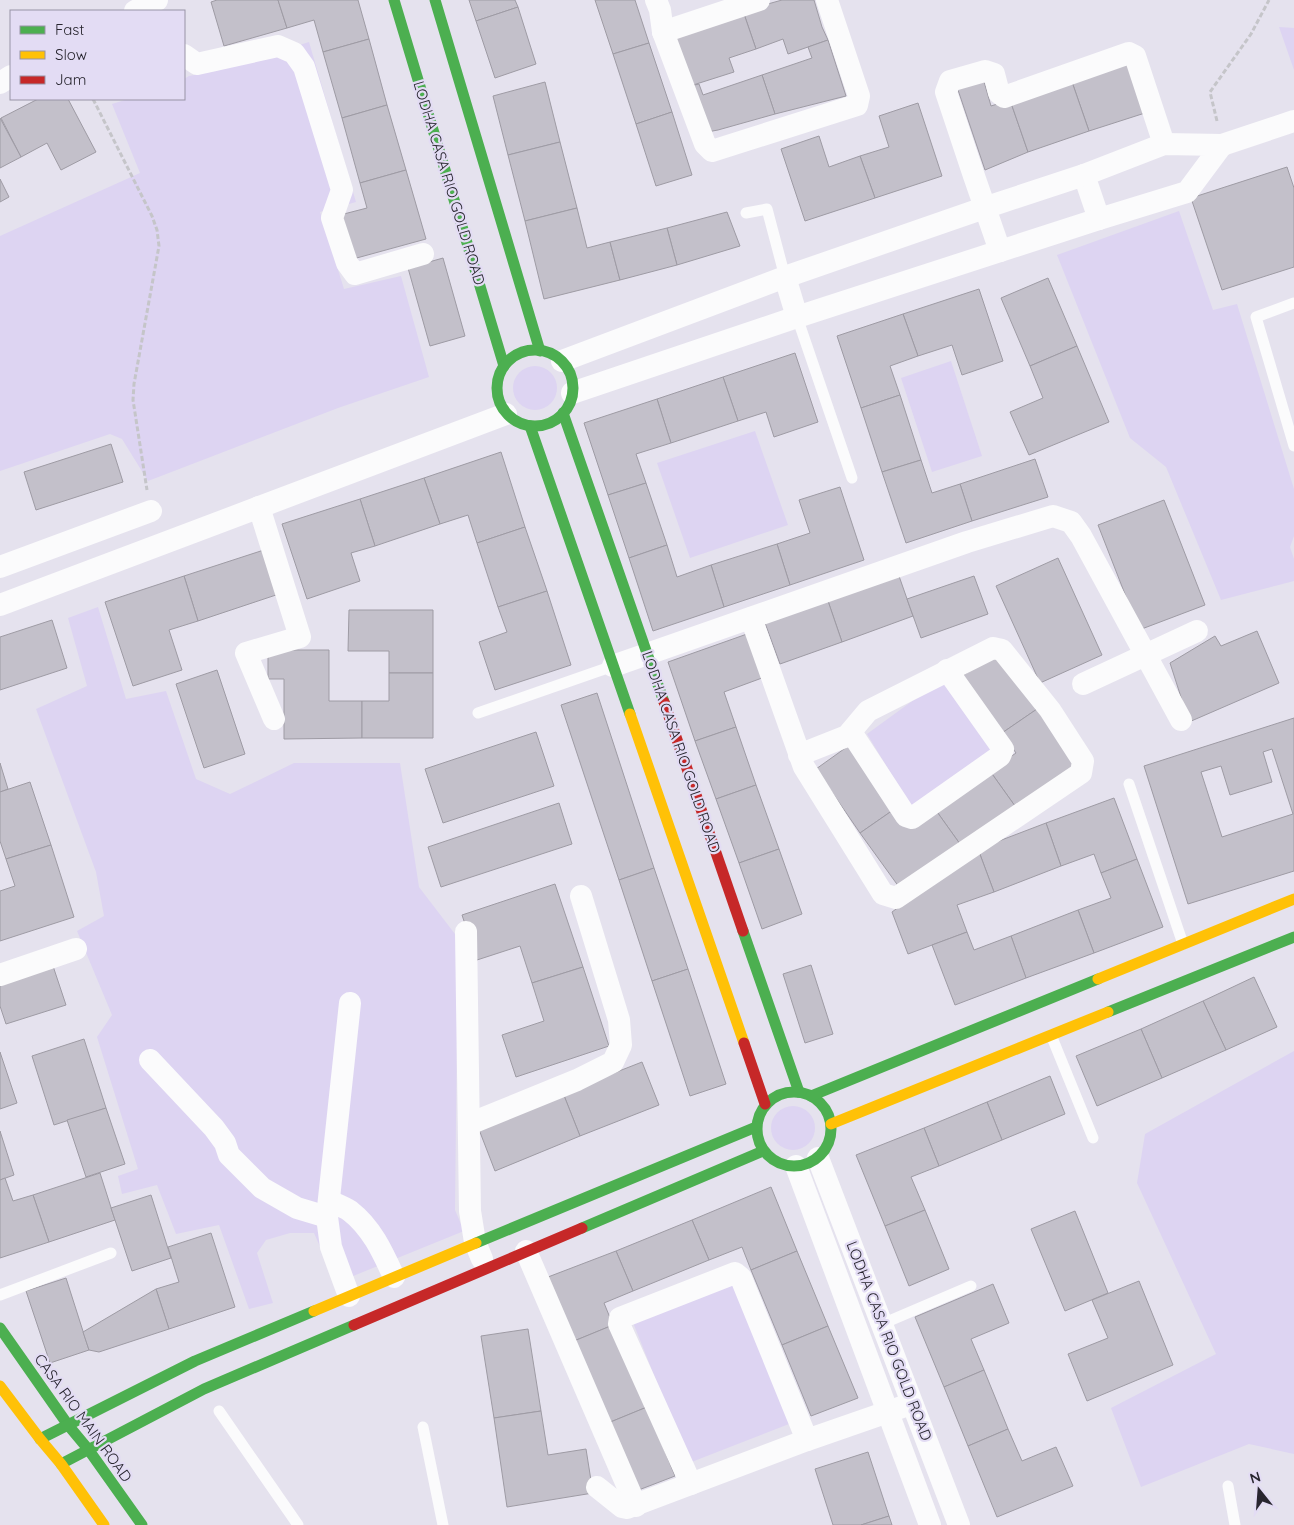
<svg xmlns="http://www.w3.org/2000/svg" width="1294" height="1525" viewBox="0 0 1294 1525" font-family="Quicksand,sans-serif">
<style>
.green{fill:#ddd4f2}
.building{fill:#c3c0ca;stroke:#9e9ba4;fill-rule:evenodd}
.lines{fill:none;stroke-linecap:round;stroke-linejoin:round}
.path{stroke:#c5c5c9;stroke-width:3;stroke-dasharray:5 2.5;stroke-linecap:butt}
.lane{stroke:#fbfbfc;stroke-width:11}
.street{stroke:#fbfbfc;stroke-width:22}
.fast{stroke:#4caf50;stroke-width:11}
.slow{stroke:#ffc107;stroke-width:11}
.jam{stroke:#c62828;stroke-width:11}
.labels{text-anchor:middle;stroke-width:4.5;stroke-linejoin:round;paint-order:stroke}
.street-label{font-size:15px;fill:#28262f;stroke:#e3dcf4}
</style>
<rect width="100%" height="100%" fill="#e5e2ee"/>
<g class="green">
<polygon points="1279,27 1294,28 1294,70"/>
<polygon points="309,42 356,202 320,212 344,289 401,276 429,377 338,408 148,481 122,439 110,434 0,471 0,236 140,173 112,104 128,99 184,99 184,79 189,76 216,71"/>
<polygon points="1179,211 1213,310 1237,304 1294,489 1294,536 1290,547 1294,559 1294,581 1221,600 1166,467 1130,438 1057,255"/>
<polygon points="951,361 982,456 932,472 901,378"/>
<circle cx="535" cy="388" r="22"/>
<polygon points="755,431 788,525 690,558 657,463"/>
<polygon points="98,607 126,699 166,691 196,779 230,794 294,763 400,763 419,887 458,938 455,1210 464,1231 336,1283 314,1233 290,1233 266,1240 257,1253 273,1303 249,1309 219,1225 176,1234 157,1185 122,1194 118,1176 138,1169 97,1037 112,1015 77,931 104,916 96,872 36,709 87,686 68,618"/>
<polygon points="944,678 998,751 913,810 867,734"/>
<polygon points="1294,1051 1294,1454 1249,1444 1141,1487 1111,1408 1216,1354 1137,1183 1145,1134"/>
<circle cx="793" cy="1128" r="22"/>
<polygon points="730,1275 789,1424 689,1463 630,1315"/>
</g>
<g class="building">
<polygon points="217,0 278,0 287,28 224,46 211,2"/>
<polygon points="278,0 358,0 369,39 323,52 314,20 287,28"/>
<polygon points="469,0 515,0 518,7 476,21"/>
<polygon points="595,0 635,0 649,43 613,54"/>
<polygon points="782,0 814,0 822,27 828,40 788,54 783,39 756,49 743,11"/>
<polygon points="518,7 536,64 495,78 476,21"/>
<polygon points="743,11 756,49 729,58 734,72 690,86 674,36"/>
<polygon points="369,39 387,105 342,118 323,52"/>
<polygon points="828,40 846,96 775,114 762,75 812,58 808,47"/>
<polygon points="649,43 672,112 636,124 613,54"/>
<polygon points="1127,61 1145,113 1089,131 1071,79"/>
<polygon points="762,75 775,114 718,130 707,132 690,86 699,84 703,95"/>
<polygon points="983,78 991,106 1010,100 1028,152 985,170 957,87"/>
<polygon points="1071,79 1089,131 1028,152 1010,100"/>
<polygon points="545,82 560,142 508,155 493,96"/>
<polygon points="38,99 68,99 96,152 61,170 47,143 21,157 1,118"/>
<polygon points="918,103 942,176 875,198 860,156 889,147 879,116"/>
<polygon points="387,105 406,170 360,183 342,118"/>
<polygon points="672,112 692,175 656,186 636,124"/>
<polygon points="0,118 21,157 0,168"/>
<polygon points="819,136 829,167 860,156 875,198 805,221 781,149"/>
<polygon points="560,142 577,208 525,221 508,155"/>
<polygon points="1287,167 1294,188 1294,267 1222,290 1191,198"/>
<polygon points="406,170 426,239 353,259 340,215 367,208 360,183"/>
<polygon points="0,179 9,197 0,202"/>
<polygon points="577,208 587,248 610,242 620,280 544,299 525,221"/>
<polygon points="727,212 740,246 677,265 667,228"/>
<polygon points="667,228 677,265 620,280 610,242"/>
<polygon points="443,258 465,336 430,346 408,268"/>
<polygon points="1048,278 1077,346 1030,366 1001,298"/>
<polygon points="979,289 1003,361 962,375 952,345 918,356 903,314"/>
<polygon points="903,314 918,356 890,366 900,395 861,408 837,336"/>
<polygon points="1077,346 1109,422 1029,455 1010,412 1043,398 1030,366"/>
<polygon points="795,353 818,422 774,437 766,412 738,421 723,377"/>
<polygon points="723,377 738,421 671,443 657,399"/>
<polygon points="900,395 921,460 882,472 861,408"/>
<polygon points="657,399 671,443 636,454 646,483 608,495 584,423"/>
<polygon points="111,444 123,482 36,510 24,472"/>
<polygon points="501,452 525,527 477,543 468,515 440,524 424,478"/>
<polygon points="1035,459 1048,497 972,521 960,484"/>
<polygon points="921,460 932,493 960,484 972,521 906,543 882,472"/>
<polygon points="424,478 440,524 375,546 360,499"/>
<polygon points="646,483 667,545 629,558 608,495"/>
<polygon points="840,487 864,560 790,585 777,544 810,533 799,500"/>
<polygon points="360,499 375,546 351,553 360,581 307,599 282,524"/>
<polygon points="1164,500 1205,605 1139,630 1098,525"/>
<polygon points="525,527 547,591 498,607 477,543"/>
<polygon points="777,544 790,585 724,607 711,565"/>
<polygon points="667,545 677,577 711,565 724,607 653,631 629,558"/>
<polygon points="270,548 285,592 198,621 184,576"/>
<polygon points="1058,558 1102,655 1040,683 996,586"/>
<polygon points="184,576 198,621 169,630 182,670 133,686 105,602"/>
<polygon points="899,576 913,616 842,642 828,601"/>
<polygon points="974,576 988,614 921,638 907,599"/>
<polygon points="547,591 571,665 495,690 479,642 507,632 498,607"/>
<polygon points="828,601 842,642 780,664 765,623"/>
<polygon points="349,610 433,610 433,673 389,673 389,651 348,651"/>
<polygon points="52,620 67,668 0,690 0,637"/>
<polygon points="1257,631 1279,683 1189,722 1170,663 1215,636 1221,646"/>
<polygon points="747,634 762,678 724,692 736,727 695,741 668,662"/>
<polygon points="268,650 329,650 329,701 362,701 362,738 284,739 284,679 268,679"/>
<polygon points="997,654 1037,709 1002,733 960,677"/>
<polygon points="217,670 245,754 204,768 176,684"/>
<polygon points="389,673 433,673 433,738 362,738 362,701 389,701"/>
<polygon points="597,693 654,868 619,880 561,705"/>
<polygon points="1037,709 1076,765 1015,806 990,771 1016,753 1002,733"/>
<path d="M 1294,718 L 1294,871 L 1188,904 L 1144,766 ZM 1272,749 L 1293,814 L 1222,837 L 1201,772 L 1221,766 L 1230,795 L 1272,782 L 1263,752 Z"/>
<polygon points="736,727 756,785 716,799 695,741"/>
<polygon points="536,732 554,786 443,823 425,769"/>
<polygon points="851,744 896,808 860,833 816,769"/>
<polygon points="0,763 8,789 0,792"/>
<polygon points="990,771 1015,806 960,844 935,809"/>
<polygon points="30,782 51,845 6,859 0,841 0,792"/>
<polygon points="756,785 779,849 739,863 716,799"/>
<polygon points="1114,798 1137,859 1101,873 1094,854 1061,866 1046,823"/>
<polygon points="559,803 572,844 441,887 428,847"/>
<polygon points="896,808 935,809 960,844 899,887 860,833"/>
<polygon points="1046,823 1061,866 994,892 978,849"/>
<polygon points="51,845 74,917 0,941 0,891 15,886 6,859"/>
<polygon points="779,849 802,914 762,929 739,863"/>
<polygon points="978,849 994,892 957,905 967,932 908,954 892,912"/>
<polygon points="1137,859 1163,927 1094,953 1078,910 1111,898 1101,873"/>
<polygon points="654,868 688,969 652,981 619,880"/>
<polygon points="555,884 583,967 532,983 520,946 477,960 462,915"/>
<polygon points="1078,910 1094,953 1026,978 1011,936"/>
<polygon points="967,932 974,950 1011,936 1026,978 955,1005 932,945"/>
<polygon points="52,963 66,1005 6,1024 0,1006 0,980"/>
<polygon points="811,965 833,1034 805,1043 783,974"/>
<polygon points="583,967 609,1046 516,1077 502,1035 544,1021 532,983"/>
<polygon points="688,969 726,1084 690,1096 652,981"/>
<polygon points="1254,977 1277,1027 1226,1050 1203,1001"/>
<polygon points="1203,1001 1226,1050 1162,1078 1141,1029"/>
<polygon points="1141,1029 1162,1078 1097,1106 1076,1056"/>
<polygon points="84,1039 106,1108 54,1125 32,1056"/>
<polygon points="0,1052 17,1103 0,1109"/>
<polygon points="642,1062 659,1105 580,1136 563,1093"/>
<polygon points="1050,1076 1065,1114 1002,1140 987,1102"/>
<polygon points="563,1093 580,1136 495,1171 478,1127"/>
<polygon points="987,1102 1002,1140 939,1166 924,1128"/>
<polygon points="106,1108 125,1164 86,1177 67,1120"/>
<polygon points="924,1128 939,1166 911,1177 925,1210 885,1226 856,1155"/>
<polygon points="0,1131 14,1175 0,1180"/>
<polygon points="100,1173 115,1220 49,1242 33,1195"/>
<polygon points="5,1178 13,1201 33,1195 49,1242 0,1258 0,1180"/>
<polygon points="771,1187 797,1251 751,1270 742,1247 709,1260 692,1220"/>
<polygon points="151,1195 171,1258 132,1271 111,1208"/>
<polygon points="925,1210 949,1269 909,1286 885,1226"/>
<polygon points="1075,1211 1108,1293 1065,1311 1031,1229"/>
<polygon points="692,1220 709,1260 633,1291 616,1251"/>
<polygon points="211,1233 235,1307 169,1329 156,1289 179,1282 168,1247"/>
<polygon points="616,1251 633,1291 604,1303 613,1325 574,1341 548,1277"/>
<polygon points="797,1251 828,1326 782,1345 751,1270"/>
<polygon points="66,1278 89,1350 50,1363 26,1291"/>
<polygon points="1139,1281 1173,1365 1087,1401 1068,1354 1108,1338 1092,1300"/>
<polygon points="993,1284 1009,1323 971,1339 984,1370 944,1387 915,1317"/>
<polygon points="156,1289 169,1329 99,1352 89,1350 83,1332"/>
<polygon points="613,1325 647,1407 608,1423 574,1341"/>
<polygon points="828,1326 858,1398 811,1416 782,1345"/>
<polygon points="528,1329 541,1411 494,1418 481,1336"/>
<polygon points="984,1370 1008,1429 968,1446 944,1387"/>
<polygon points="647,1407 675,1476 636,1491 608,1423"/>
<polygon points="541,1411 548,1455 586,1449 593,1493 507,1507 494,1418"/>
<polygon points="1008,1429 1022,1461 1056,1447 1073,1486 997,1517 968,1446"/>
<polygon points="868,1452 889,1516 861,1525 833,1525 815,1469"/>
<polygon points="889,1516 892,1525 861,1525"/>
</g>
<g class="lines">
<g class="path">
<polyline points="93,99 152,216 157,230 159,246 134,384 133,400 147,490"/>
<polyline points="1217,121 1210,92 1251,34 1269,0"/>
</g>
<g class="lane">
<polyline points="746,213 767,209 785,277"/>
<polyline points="1294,303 1256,317 1294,446"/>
<polyline points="797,317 852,478"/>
<polyline points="478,713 613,666"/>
<polyline points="1129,784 1183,944"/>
<polyline points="1051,1035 1093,1138"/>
<polyline points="0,1295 111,1253"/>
<polyline points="882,1324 971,1286"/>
<polyline points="219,1411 298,1525"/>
<polyline points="423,1427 443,1525"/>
<polyline points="1228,1486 1235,1525"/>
</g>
<g class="street">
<polyline points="656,0 660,10 663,32 705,144 712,151 857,105 859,96 827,0"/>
<polyline points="135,11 157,0"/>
<polyline points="663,32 759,0"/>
<polyline points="184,55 197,64 278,46 294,53 304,67 342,190 332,218 347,263 355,274 423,254"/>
<polyline points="0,83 11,76"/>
<polyline points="1222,145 1294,121"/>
<polyline points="1084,175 1099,219"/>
<polyline points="1000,251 974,176 946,92 950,81 985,71 994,74 999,93 1004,97 1129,53 1135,56 1164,144"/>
<polyline points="785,277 797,317"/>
<polyline points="562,361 785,277 984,208 1084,175 1164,144 1222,145 1187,192 1099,219 797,317 572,393"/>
<polyline points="259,507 300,637 246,653 274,719"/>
<polyline points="0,567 151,511"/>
<polyline points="0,605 506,414"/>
<path d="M 751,618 C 769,668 786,717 804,767 L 883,894 L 896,898 L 1081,773 L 1083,761 L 1050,710 L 1002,650 L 993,648 L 868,711 L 847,736 L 799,755"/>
<polyline points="613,666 967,542 1053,516 1071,522 1081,536 1181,720"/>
<polyline points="1083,684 1197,631"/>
<polyline points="851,732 906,816 912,818 1000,756 1003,749 947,670"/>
<polyline points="466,932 470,1211 475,1242 482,1259"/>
<polyline points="0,975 76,949"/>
<polyline points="150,1060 214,1128 225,1143 229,1155 262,1188 297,1208 327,1217"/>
<polyline points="469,1124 577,1080 613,1062 621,1045 619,1020 581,896"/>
<polyline points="818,1158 959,1525"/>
<polyline points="796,1166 930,1525"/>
<path d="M 329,1201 C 336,1204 344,1207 350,1211 C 372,1228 383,1253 394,1277"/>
<polyline points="526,1251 636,1506"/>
<polyline points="349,1296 331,1247 327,1217 350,1003"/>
<polyline points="691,1484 619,1324 620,1318 735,1273 741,1278 807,1440"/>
<polyline points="597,1487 622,1507 627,1508 807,1440 902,1407"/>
</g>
<g class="fast">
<polyline points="394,0 504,366"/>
<polyline points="435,0 540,351"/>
<circle cx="535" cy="388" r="38"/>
<polyline points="563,413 664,702"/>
<polyline points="530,426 630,714"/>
<polyline points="743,931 799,1092"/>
<polyline points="1108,1012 1294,937"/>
<circle cx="794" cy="1129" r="37"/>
<polyline points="811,1096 1098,979"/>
<polyline points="582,1228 763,1151"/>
<polyline points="476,1243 756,1127"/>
<polyline points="0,1328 68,1425 88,1449 142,1525"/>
<polyline points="40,1439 195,1361 314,1311"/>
<polyline points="61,1464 204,1389 354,1325"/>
</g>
<g class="slow">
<polyline points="630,714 744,1043"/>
<polyline points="1098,979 1294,899"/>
<polyline points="831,1124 1108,1012"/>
<polyline points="314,1311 476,1243"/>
<polyline points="0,1386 40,1439 61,1464 104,1525"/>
</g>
<g class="jam">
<polyline points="664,702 743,931"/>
<polyline points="744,1043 765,1104"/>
<polyline points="354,1325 582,1228"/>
</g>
</g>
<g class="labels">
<g class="street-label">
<text transform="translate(449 183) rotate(73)" y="5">LODHA CASA RIO GOLD ROAD</text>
<text transform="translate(681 752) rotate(71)" y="5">LODHA CASA RIO GOLD ROAD</text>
<text transform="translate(889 1341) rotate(69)" y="5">LODHA CASA RIO GOLD ROAD</text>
<text transform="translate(83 1418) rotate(54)" y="5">CASA RIO MAIN ROAD</text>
</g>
</g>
<rect x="10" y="10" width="175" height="90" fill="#e3dcf4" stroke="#9893a5"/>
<rect x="20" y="26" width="25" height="8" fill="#4caf50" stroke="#9893a5"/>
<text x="55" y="35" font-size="15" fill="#28262f">Fast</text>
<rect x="20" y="51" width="25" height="8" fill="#ffc107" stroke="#9893a5"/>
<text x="55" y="60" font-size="15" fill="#28262f">Slow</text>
<rect x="20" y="76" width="25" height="8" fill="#c62828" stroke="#9893a5"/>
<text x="55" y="85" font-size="15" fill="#28262f">Jam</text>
<g transform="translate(1259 1490) rotate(343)" stroke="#e3dcf4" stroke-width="4" paint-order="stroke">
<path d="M0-4L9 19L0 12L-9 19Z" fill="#28262f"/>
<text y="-8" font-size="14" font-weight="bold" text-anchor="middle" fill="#28262f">N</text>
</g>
</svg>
